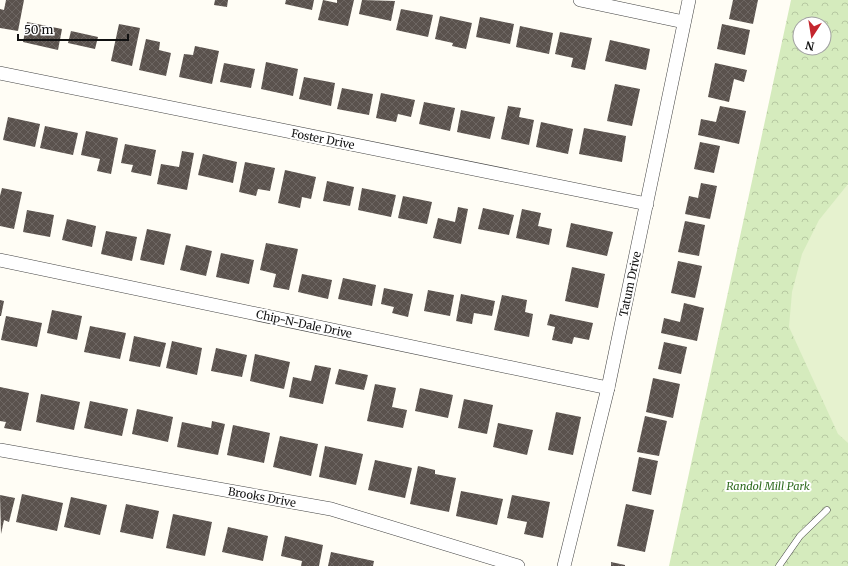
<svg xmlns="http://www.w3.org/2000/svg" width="848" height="566" viewBox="0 0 848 566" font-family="Merriweather,serif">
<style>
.park{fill:url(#park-crowns);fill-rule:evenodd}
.pitch{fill:#e6f2cf}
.building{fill:url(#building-cross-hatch)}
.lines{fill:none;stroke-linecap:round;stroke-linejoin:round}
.service-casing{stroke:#444;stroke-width:7}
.minor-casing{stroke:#444;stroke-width:14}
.service{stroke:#fff;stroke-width:6}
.minor{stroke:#fff;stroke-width:13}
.labels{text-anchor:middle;stroke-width:4;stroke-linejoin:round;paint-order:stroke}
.street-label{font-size:11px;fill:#111;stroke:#fff}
.park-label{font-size:11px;font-style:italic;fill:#2f6b1f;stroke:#fff}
</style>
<defs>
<pattern id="park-crowns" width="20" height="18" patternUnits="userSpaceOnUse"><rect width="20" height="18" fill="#d5ebbd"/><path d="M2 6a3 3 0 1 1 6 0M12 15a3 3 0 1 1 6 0" fill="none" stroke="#b6c8a1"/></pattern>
<pattern id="building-cross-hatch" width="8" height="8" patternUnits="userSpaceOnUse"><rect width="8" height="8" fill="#5a524d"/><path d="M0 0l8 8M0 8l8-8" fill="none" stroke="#6d6662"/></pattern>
</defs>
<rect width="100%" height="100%" fill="#fffdf5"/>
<path class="park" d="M 791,0 L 848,0 L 848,566 L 669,566 ZM 800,24 L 824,24 L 824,48 L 800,48 Z"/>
<polygon class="pitch" points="848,184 848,443 838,434 789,327 792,292 802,254 819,220"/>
<g class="building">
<polygon points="6,0 24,0 18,31 0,28 0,9 4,10"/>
<polygon points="215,0 228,0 227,7 214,5"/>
<polygon points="286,0 314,0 312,10 285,4"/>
<polygon points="323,0 337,3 337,0 354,0 348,26 318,20"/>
<polygon points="362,0 395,1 391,21 359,14"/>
<polygon points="733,0 758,0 753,24 729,19"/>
<polygon points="401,9 433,15 428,37 396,30"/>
<polygon points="440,16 472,23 466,49 452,46 453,43 435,39"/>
<polygon points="480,17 514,24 510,44 476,37"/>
<polygon points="27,22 62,29 58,50 23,42"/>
<polygon points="119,24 140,28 132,66 111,61"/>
<polygon points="722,24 750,30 745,55 717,49"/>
<polygon points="520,26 553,33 549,54 516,47"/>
<polygon points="71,31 98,37 95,49 68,43"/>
<polygon points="560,32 592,38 585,70 571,67 573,58 555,54"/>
<polygon points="146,39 160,42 159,50 171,53 166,76 139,70"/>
<polygon points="610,40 650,49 646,70 605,61"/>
<polygon points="195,46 219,51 212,84 179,77 184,54 193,55"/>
<polygon points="266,62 298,69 293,96 261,89"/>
<polygon points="224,63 255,69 251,88 220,82"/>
<polygon points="715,63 747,70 744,82 734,79 729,102 708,97"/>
<polygon points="304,77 335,83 331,106 299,99"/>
<polygon points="615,84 640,89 632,126 607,121"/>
<polygon points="342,88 373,94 369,115 337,109"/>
<polygon points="381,93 415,100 411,117 398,114 396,122 376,118"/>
<polygon points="424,102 455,108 450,131 419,124"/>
<polygon points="508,106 521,108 519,117 534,120 529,145 501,139"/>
<polygon points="720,106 746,111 739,144 698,135 701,119 716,122"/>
<polygon points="461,110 495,117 490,139 457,132"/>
<polygon points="8,117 40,124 35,147 3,140"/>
<polygon points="541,122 573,129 568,154 536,147"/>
<polygon points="45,126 78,133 73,155 40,148"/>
<polygon points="584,128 626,136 622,162 579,154"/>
<polygon points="86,131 118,138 111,174 97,171 100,159 81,155"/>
<polygon points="700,142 720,146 714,173 694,169"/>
<polygon points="125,144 156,150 151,176 131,172 133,165 121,163"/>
<polygon points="182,151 194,153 187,190 157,184 161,164 179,167"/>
<polygon points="203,154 237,162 233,183 198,175"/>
<polygon points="245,162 275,168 270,191 258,189 256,196 239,192"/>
<polygon points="285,170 316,177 311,199 302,197 300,208 278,203"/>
<polygon points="327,181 354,187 350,206 323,201"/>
<polygon points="701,183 717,186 710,219 685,214 689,196 698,198"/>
<polygon points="2,188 22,192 14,229 0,226 0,196"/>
<polygon points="362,188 396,195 391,217 358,210"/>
<polygon points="403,196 432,202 427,224 398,218"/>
<polygon points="458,207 468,209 461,244 433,238 438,218 455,222"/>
<polygon points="483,208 514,215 509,235 478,229"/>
<polygon points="522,209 541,213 538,226 552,229 549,245 516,238"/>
<polygon points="27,210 54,215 50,237 23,232"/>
<polygon points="67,219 96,226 92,247 62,240"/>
<polygon points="685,221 705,225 699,256 678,252"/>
<polygon points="571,223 613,232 607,256 566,247"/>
<polygon points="147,229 171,234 164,265 140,260"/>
<polygon points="106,231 137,237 132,261 101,254"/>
<polygon points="266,243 298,249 289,290 273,287 276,274 260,270"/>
<polygon points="186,245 212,251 206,276 180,270"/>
<polygon points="221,253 254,260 249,284 216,277"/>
<polygon points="678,261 702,266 695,298 671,293"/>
<polygon points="572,267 605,274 598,308 565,301"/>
<polygon points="302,274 332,280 328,299 298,292"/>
<polygon points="343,278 376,285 372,306 338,299"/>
<polygon points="384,288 413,294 408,317 392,313 394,307 381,304"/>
<polygon points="428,290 454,295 450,316 424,311"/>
<polygon points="461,294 495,301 492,316 474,313 472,324 456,321"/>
<polygon points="502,295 527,300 525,312 533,314 529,337 494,330"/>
<polygon points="0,300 4,301 1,316 0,316"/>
<polygon points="684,303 704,308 697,341 661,333 664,318 680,322"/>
<polygon points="52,310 82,316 77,340 47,333"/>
<polygon points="550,314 593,323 589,340 574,337 572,344 552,340 555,327 547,325"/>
<polygon points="6,316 42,323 37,347 1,340"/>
<polygon points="90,326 126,333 120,359 84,352"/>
<polygon points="134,336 166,343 160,367 129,361"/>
<polygon points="172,341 202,348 197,375 166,368"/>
<polygon points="664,342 687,347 681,374 658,369"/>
<polygon points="216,348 247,355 242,377 211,371"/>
<polygon points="255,354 290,362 284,389 250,381"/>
<polygon points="315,365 331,368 323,404 289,397 293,377 311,381"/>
<polygon points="339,369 368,375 364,390 335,384"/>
<polygon points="653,378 680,384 673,418 646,412"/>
<polygon points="375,384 396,388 392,407 407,410 403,428 367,421"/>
<polygon points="0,387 29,393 21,431 4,428 6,422 0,421"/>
<polygon points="420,388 453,395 448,418 415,411"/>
<polygon points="41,394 80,402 74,430 36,422"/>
<polygon points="464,399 493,405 487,434 458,428"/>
<polygon points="90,401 128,409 122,436 84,428"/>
<polygon points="137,409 173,417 168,442 132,434"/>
<polygon points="556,412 581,417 573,455 548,450"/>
<polygon points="645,416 667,421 659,456 637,452"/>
<polygon points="212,421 225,424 218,455 177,447 182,422 211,428"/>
<polygon points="498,423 533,430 527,455 493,447"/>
<polygon points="233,425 270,433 264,463 227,455"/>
<polygon points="280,436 318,444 311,476 273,467"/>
<polygon points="325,446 363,454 356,485 319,477"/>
<polygon points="639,457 658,461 651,495 632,491"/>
<polygon points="375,460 412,468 405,498 368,490"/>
<polygon points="418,466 435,470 435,474 456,478 449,512 410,504"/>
<polygon points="461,491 503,499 497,525 456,516"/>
<polygon points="22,494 63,503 57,531 16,522"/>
<polygon points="0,495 15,498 9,522 4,520 1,534"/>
<polygon points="512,495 550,502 543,538 524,534 527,522 507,518"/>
<polygon points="71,497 107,505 100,535 64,527"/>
<polygon points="126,504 159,511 153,539 120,532"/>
<polygon points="626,504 654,510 645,552 617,546"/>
<polygon points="173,514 212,522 205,556 166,548"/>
<polygon points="228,527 268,536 263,561 222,552"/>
<polygon points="285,536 323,545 319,566 301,566 302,561 281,556"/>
<polygon points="331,552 374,561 373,566 328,566"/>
<polygon points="611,562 625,565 625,566 611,566"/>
</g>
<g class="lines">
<defs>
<polyline id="service" points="779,566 800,536 827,510"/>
<g id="minor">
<polyline points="580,0 684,22"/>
<polyline points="0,73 647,204"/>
<polyline points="0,260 608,388"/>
<polyline points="0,450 331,509 518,566"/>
<polyline points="564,566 608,388 689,0"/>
</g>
</defs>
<use href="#service" class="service-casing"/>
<use href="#minor" class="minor-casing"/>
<use href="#service" class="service"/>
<use href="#minor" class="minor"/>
</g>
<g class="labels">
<g class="street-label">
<text transform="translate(323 139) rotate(11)" y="4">Foster Drive</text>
<text transform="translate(630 284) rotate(-78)" y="4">Tatum Drive</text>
<text transform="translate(304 324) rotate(12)" y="4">Chip-N-Dale Drive</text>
<text transform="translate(262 497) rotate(10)" y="4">Brooks Drive</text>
</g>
<g class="park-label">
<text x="768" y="490">Randol Mill Park</text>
</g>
</g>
<g transform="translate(812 36) rotate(192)"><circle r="19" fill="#ffffff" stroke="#a0a0a0"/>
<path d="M0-3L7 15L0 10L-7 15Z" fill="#c4262e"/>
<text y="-6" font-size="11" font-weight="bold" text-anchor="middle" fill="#111111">N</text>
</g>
<path d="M18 34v6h110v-6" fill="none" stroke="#111111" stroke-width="2"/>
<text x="24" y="34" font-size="12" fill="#111111" stroke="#ffffff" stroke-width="3" paint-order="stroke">50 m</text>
</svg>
